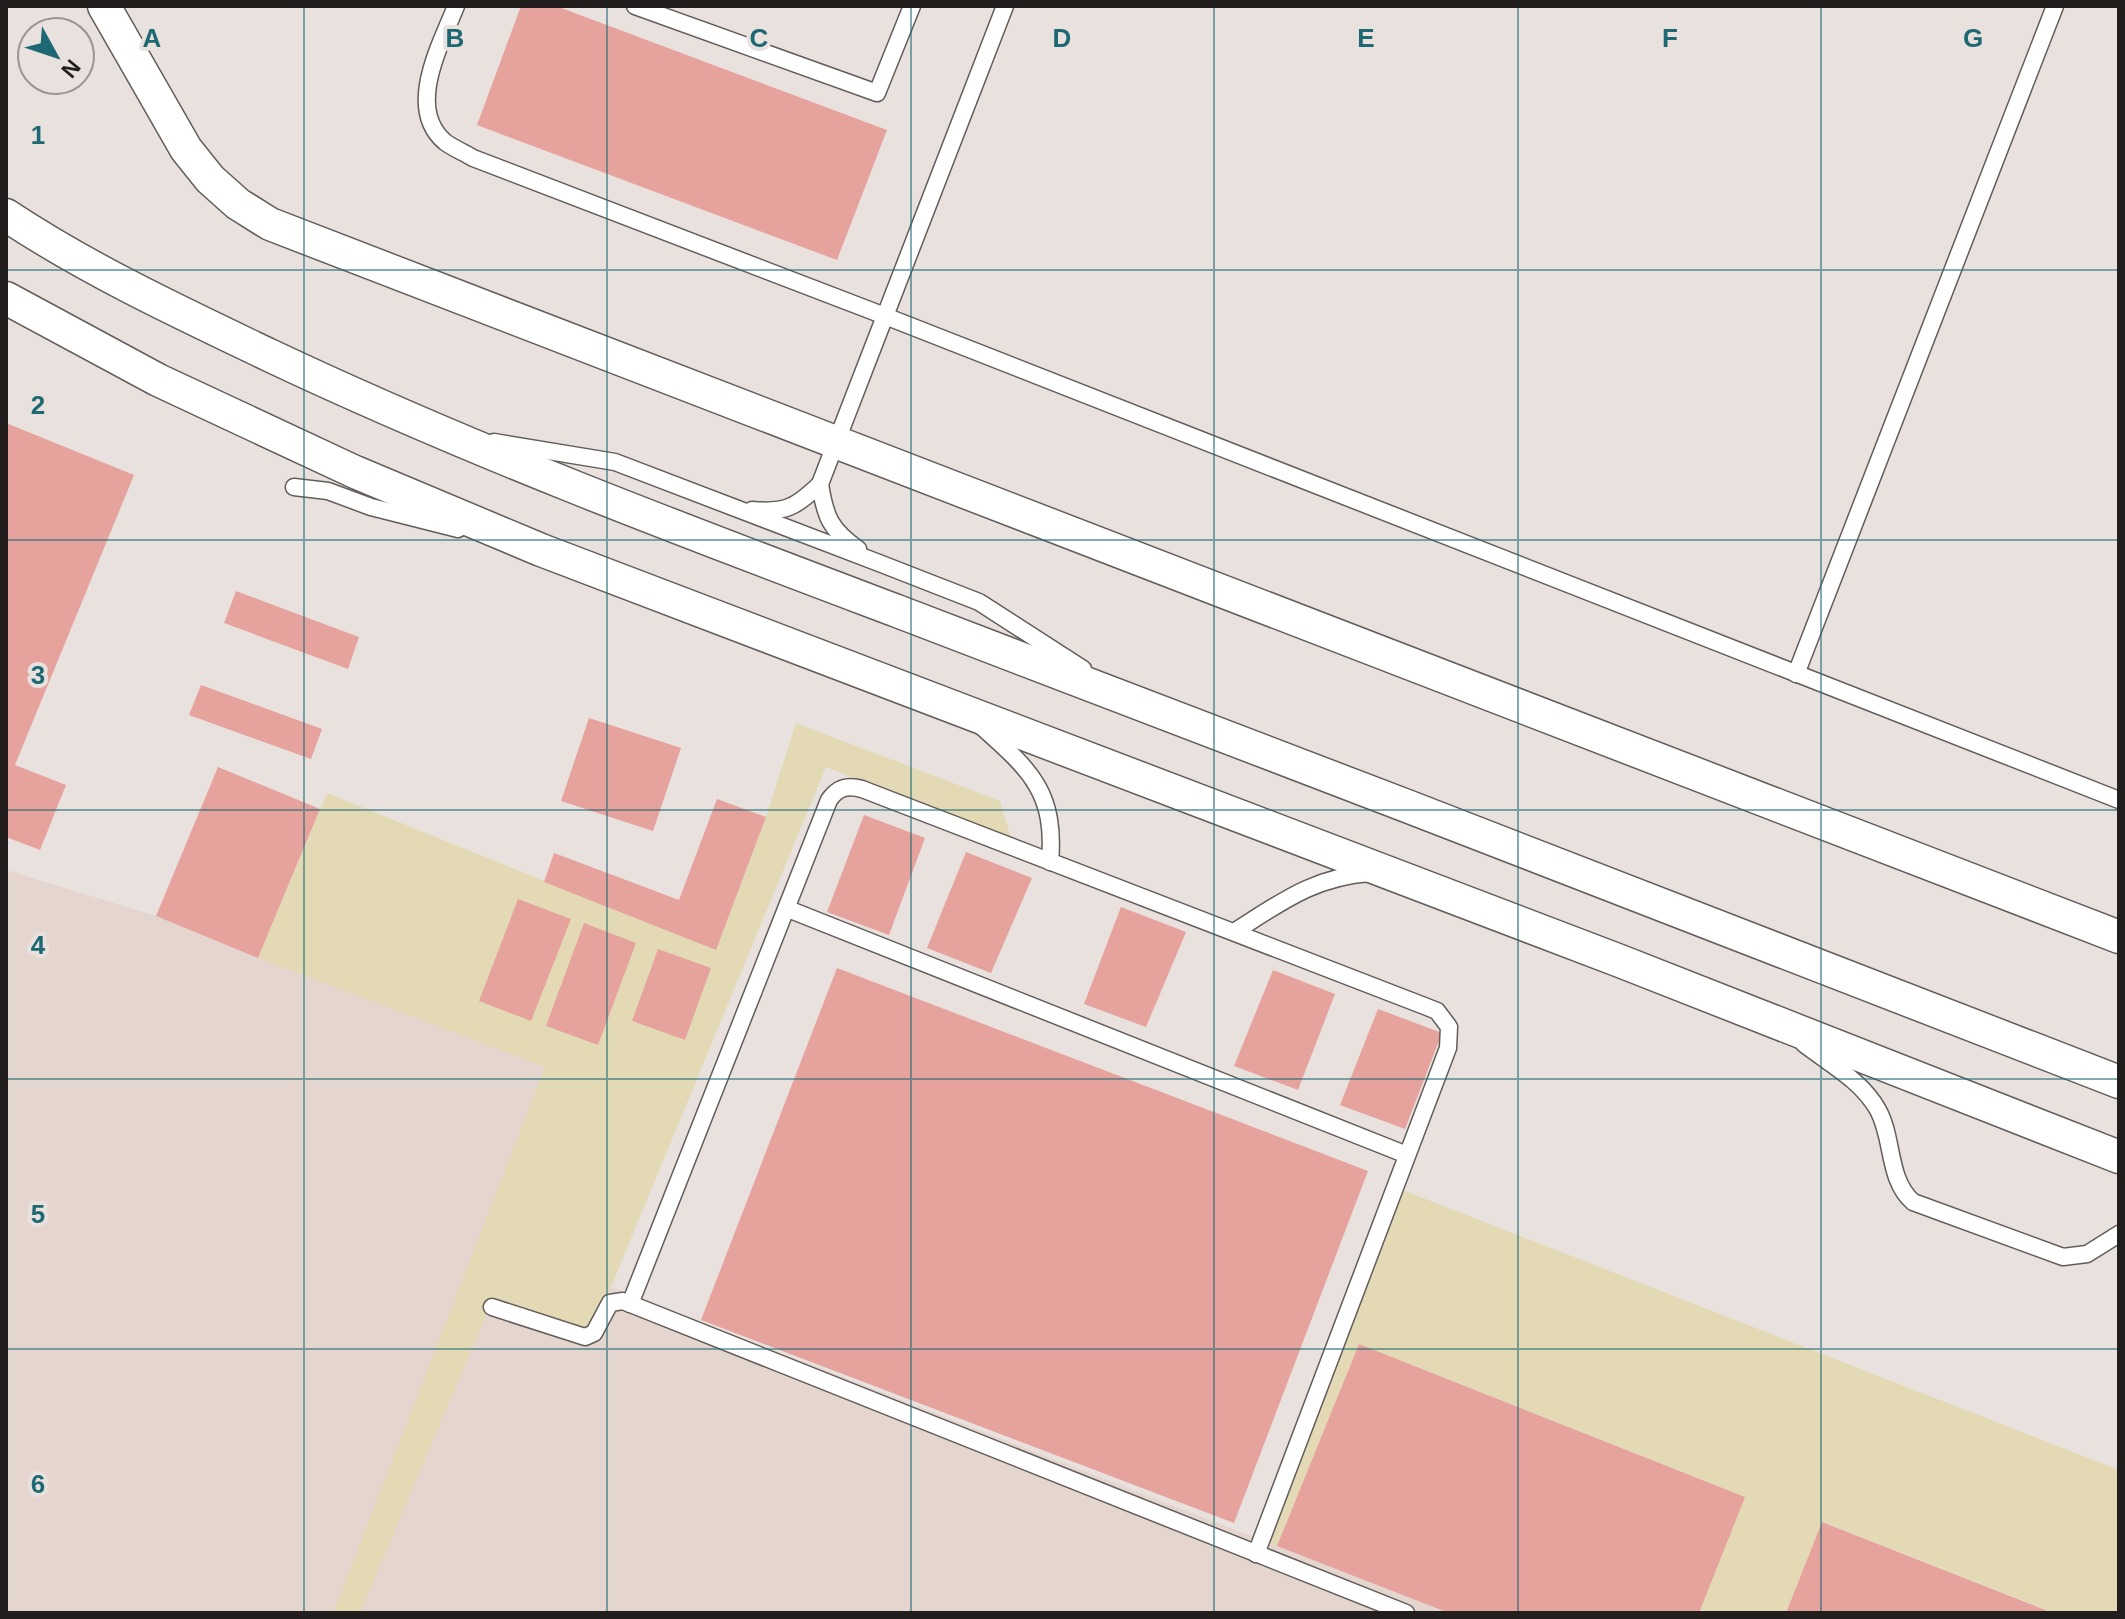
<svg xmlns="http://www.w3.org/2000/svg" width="2125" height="1619" viewBox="0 0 2125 1619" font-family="Helvetica,sans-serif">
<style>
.built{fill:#e5d5cf}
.sand{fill:#e3dab5}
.building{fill:#e6a29d}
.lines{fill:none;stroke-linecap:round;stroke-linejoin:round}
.lane-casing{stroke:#635d5a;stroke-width:19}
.street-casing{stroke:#635d5a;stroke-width:35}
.lane{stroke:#fff;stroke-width:16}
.street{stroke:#fff;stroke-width:32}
.grid{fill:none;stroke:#1d6872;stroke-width:2;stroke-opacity:0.55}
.grid-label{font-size:26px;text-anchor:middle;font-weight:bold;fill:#1d6872;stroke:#e9e1de;stroke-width:8;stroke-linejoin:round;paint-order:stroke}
</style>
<rect width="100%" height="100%" fill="#e9e1de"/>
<g class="built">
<polygon points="6,870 156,916 258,958 545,1067 333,1613 6,1613"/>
<polygon points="611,1287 1449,1613 360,1613 490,1306 589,1332"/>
</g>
<g class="sand">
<polygon points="796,723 1000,801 1011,838 826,767 611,1287 589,1333 490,1306 360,1613 333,1613 545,1067 258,958 327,793 715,950 766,817"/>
<polygon points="1395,1187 2119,1470 2119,1613 2054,1613 1823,1522 1786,1613 1699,1613 1744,1497 1359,1344 1277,1546 1261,1539"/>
</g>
<g class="building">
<polygon points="521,6 556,6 887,130 837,260 477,125"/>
<polygon points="6,423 134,475 15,765 66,785 40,850 6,837"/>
<polygon points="236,591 359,637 348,669 224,623"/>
<polygon points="201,685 322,729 311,759 189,715"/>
<polygon points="589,718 681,748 653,831 561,801"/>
<polygon points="218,767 320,809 258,958 156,916"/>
<polygon points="717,799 766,817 716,950 544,882 554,853 679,900"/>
<polygon points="864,815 925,838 889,935 827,912"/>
<polygon points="966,852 1032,878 991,973 927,948"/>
<polygon points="518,899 571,919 531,1021 479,1001"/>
<polygon points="1121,907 1186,932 1146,1027 1084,1004"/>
<polygon points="584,923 636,943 598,1045 546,1026"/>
<polygon points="658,949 711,968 685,1040 632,1021"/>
<polygon points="837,968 1368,1171 1234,1523 701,1320"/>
<polygon points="1273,970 1335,994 1298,1090 1234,1066"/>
<polygon points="1378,1009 1442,1033 1405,1129 1340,1105"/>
<polygon points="1359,1344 1745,1497 1699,1613 1449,1613 1277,1546"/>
<polygon points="1822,1522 2053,1613 1786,1613"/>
</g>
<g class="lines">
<defs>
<g id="lane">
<path d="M 456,6 C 441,44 405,108 445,142 C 453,148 465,153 473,158 L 885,316 L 2119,800"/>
<polyline points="635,6 877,93 912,6"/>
<polyline points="494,442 615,462 879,563 979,602 1083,669"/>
<polyline points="820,484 1005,6"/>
<polyline points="294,487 328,491 371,507 458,529"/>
<path d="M 752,510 C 786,513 796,507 820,484 C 825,516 830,530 858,549"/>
<polyline points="1796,674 2055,6"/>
<path d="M 982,727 C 1030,770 1056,792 1050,862"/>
<polyline points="788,909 1407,1155"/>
<path d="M 1234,932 C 1280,903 1313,877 1370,873"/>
<path d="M 1804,1044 C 1830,1064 1862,1081 1878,1110 C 1894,1139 1887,1179 1913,1202 L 2063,1257 L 2087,1254 L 2119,1234"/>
<path d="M 630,1304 L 829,800 C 838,787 848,785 862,789 L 1427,1007 L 1437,1011 L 1449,1027 L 1448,1048 L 1256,1554"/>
<polyline points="492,1307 585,1337 594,1333 610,1303 623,1301 1406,1613"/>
</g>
<g id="street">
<polyline points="104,6 186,149 210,179 238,204 270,224 2119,937"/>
<path d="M 6,215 C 89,270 179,312 269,355 C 474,452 685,531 897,611 C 1305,767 1712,922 2119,1082"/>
<polyline points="6,298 158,380 355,472 541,550 1620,961 2119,1157"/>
</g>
</defs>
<use href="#lane" class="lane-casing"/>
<use href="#street" class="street-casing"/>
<use href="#lane" class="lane"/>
<use href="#street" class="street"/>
</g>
<path class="grid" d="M 304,6 L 304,1613M 607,6 L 607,1613M 911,6 L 911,1613M 1214,6 L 1214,1613M 1518,6 L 1518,1613M 1821,6 L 1821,1613M 6,270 L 2119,270M 6,540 L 2119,540M 6,810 L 2119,810M 6,1079 L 2119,1079M 6,1349 L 2119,1349"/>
<g class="grid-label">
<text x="152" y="47">A</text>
<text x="455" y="47">B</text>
<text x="759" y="47">C</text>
<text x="1062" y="47">D</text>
<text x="1366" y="47">E</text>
<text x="1670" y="47">F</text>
<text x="1973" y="47">G</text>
<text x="38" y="144">1</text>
<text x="38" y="414">2</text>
<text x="38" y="684">3</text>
<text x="38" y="954">4</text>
<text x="38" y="1223">5</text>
<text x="38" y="1493">6</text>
</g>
<rect width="2125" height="1619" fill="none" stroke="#211e1d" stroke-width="16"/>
<g transform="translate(56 56) rotate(130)"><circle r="38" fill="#e9e1de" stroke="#999391" stroke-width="2"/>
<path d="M0-6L14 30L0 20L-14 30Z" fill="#1d6872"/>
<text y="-12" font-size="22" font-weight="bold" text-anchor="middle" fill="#211e1d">N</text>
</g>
</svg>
